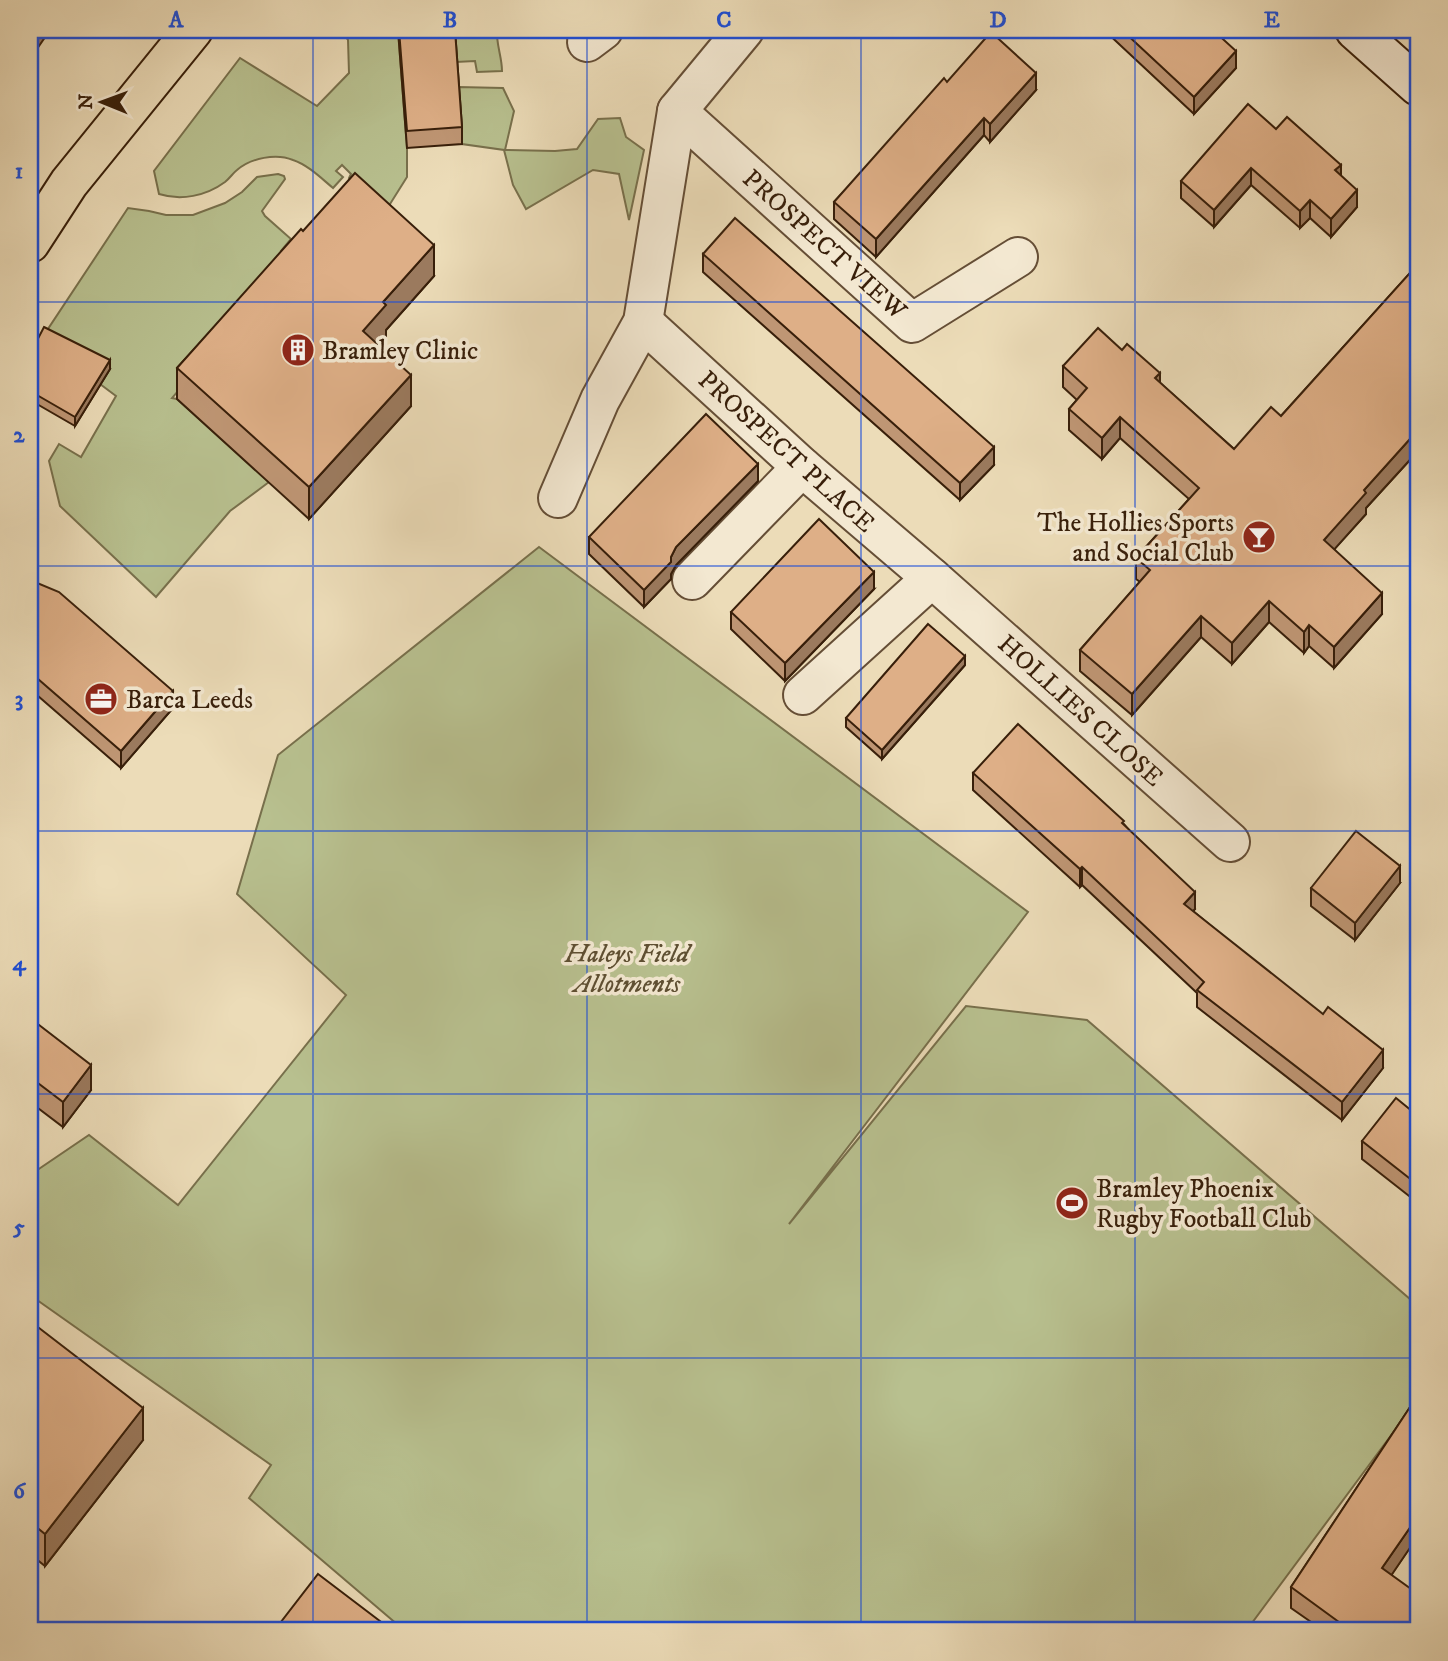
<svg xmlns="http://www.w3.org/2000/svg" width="1448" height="1661" viewBox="0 0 1448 1661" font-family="'IM FELL DW Pica',serif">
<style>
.green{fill:#b8c08f;stroke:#78704c;stroke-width:2}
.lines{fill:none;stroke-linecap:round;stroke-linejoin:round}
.street-casing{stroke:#654e36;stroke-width:42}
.secondary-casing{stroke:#381f0a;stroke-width:42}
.primary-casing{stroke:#381f0a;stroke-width:42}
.street{stroke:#f3e8d1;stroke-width:38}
.secondary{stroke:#f3e8d1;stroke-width:38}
.primary{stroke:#ecdcb8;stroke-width:38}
.wall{fill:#bf9674;stroke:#381f0a;stroke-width:2}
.shaded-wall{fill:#9b7a5e;stroke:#381f0a;stroke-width:2}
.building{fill:#deaf87;stroke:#381f0a;stroke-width:2}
.grid{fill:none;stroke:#1d4ed8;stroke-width:2;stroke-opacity:0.55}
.labels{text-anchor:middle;stroke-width:7;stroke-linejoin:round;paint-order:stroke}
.street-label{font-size:26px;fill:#381f0a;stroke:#f3e8d1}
.poi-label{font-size:26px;fill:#381f0a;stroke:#f3e8d1;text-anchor:start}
.park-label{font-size:26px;font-style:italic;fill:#5e4f32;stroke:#f3e8d1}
.neatline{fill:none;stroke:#1d4ed8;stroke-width:2.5}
.grid-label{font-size:23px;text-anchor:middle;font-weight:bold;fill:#1d4ed8}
</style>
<rect width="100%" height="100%" fill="#ecdcb8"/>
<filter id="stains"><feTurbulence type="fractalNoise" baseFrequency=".00286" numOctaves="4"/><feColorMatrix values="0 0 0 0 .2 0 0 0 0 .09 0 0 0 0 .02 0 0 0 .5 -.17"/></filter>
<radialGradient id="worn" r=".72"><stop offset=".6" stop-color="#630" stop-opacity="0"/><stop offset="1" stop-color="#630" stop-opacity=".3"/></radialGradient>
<g class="green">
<path d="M 341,30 L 398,30 L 407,148 L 407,177 L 385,212 L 349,178 L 351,174 L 342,165 L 336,171 L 343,177 L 333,188 C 321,178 308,165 293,160 C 276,153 251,158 237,170 C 233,173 230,178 225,182 C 206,196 181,201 159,194 L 154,171 L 240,58 L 317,106 L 349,73 L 348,40 Z"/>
<path d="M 454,30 L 497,30 C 496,44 502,57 502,71 L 477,72 L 475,61 L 456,62 Z"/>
<polygon points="458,87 503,88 514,111 505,150 555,151 577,149 598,119 620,118 626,137 644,150 629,220 619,174 593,170 526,209 513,185 504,150 462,144"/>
<polygon points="278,174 284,176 285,179 262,211 265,216 291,239 281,251 290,260 172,398 177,399 269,482 230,511 156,597 60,506 49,461 59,444 81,457 116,396 100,384 109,369 44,335 128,208 149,211 166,215 193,215 225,203 242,192 257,177"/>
<polygon points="539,547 1028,912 789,1224 966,1006 1087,1020 1418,1306 1418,1399 1246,1631 405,1631 249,1498 271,1465 30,1295 30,1175 89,1135 178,1205 346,995 237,894 278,755"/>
</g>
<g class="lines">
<defs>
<g id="street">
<polyline points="587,42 603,30"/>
<polyline points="677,111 912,323 1018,257"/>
<polyline points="643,322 802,467 932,578 1230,842"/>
<polyline points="558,498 600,400 643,322 677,111 744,30"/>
<polyline points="692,580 802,467"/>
<polyline points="803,695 932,578"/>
</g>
<polyline id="secondary" points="1355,30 1418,86"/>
<polyline id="primary" points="30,243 69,183 193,30"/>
</defs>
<use href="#street" class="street-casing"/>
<use href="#secondary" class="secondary-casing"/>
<use href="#primary" class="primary-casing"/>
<use href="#street" class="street"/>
<use href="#secondary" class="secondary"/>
<use href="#primary" class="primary"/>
</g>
<g class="wall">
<polygon points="398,30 455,30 462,127 462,144 407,148"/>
<polygon points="1104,30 1213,30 1236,68 1194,114"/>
<polygon points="947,82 1036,90 990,142 984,135 876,257 834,219 834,202"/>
<polygon points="1276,129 1341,176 1357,207 1331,237 1310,218 1300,228 1251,185 1214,227 1181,198 1181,181"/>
<polygon points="303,231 434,276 386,330 386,337 378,345 411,406 309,519 177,399 177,368"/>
<polygon points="703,254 994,465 960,500 703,272"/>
<polygon points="1418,264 1418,451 1366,508 1366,514 1334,549 1382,614 1334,668 1309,646 1304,653 1269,622 1232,664 1201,637 1132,715 1080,671 1080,650 1140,582 1136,579 1136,558 1189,499 1120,438 1102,459 1069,430 1069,409 1077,400 1063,387 1063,366 1160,383 1234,449 1281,416"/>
<polygon points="30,354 110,369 75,426 30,400"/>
<polygon points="758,481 676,565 671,574 671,579 644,607 589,554 589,537"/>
<polygon points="30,580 173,708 121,768 30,689"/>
<polygon points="874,589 785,681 731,629 731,612"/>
<polygon points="965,665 882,759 846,727 846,718"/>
<polygon points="973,773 1124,824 1195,909 1193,911 1383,1068 1342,1120 1197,1007 1197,993 1082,885 1080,887 973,790"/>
<polygon points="1400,883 1355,940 1311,906 1311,888"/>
<polygon points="30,1018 91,1090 63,1127 30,1102"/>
<polygon points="1418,1116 1418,1203 1362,1159 1362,1141"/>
<polygon points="30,1321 143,1440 45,1566 30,1554"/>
<polygon points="1418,1395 1418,1536 1391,1575 1418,1631 1324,1631 1291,1608 1291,1587"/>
</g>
<g class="shaded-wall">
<polygon points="33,30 50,30 30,59 30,34"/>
<polygon points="1236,51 1236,68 1194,114 1194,97"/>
<polygon points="1036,73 1036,90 990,142 990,124"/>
<polygon points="984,118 984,135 876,257 876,239"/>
<polygon points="1341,165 1341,182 1335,170"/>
<polygon points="1251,168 1251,185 1214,227 1214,210"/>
<polygon points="1357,190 1357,207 1331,237 1331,219"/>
<polygon points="1310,200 1310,218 1300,228 1300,211"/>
<polygon points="434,245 434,276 386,330 386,337 363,363 363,331 383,302"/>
<polygon points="110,360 110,369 75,426 75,417"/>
<polygon points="1160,373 1160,394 1155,378"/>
<polygon points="411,375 411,406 309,519 309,487"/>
<polygon points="1120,417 1120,438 1102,459 1102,438"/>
<polygon points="1418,430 1418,451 1366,508 1366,514 1324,561 1324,540 1364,490"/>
<polygon points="994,447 994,465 960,500 960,483"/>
<polygon points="758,464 758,481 676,565 671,574 671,579 644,607 644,590 671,557 676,547"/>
<polygon points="874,572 874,589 785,681 785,663"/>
<polygon points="1382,593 1382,614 1334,668 1334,647"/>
<polygon points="1269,601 1269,622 1232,664 1232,643"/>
<polygon points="1201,616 1201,637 1132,715 1132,694"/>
<polygon points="1309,625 1309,646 1304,653 1304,632"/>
<polygon points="965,656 965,665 882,759 882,750"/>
<polygon points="173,691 173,708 121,768 121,751"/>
<polygon points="1400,866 1400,883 1355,940 1355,923"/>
<polygon points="1082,867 1082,885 1080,887 1080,869"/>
<polygon points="1195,892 1195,909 1184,921 1184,904"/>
<polygon points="1383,1050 1383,1068 1342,1120 1342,1102"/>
<polygon points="91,1065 91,1090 63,1127 63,1102"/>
<polygon points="143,1408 143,1440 45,1566 45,1534"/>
<polygon points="1418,1516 1418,1536 1382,1589 1382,1568"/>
</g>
<g class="building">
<polygon points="399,30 455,30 462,127 407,131"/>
<polygon points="1122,30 1213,30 1236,51 1194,97"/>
<polygon points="991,32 1036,73 990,124 984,118 876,239 834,202 944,78 947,82"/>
<polygon points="1248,104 1276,129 1287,117 1341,165 1335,170 1357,190 1331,219 1310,200 1300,211 1251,168 1214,210 1181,181"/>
<polygon points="355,173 434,245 383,302 386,305 363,331 411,375 309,487 177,368 301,229 303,231"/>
<polygon points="735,218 994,447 960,483 703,254"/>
<polygon points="1418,264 1418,430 1364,490 1366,493 1324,540 1382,593 1334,647 1309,625 1304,632 1269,601 1232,643 1201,616 1132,694 1080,650 1150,570 1136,558 1199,488 1120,417 1102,438 1069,409 1087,388 1063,366 1098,328 1122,350 1127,344 1160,373 1155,378 1234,449 1271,407 1281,416"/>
<polygon points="44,327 110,360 75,417 30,391 30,354"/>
<polygon points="706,414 758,464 676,547 671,557 671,562 644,590 589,537"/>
<polygon points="819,519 874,572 785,663 731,612"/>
<polygon points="30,580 59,592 173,691 121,751 30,672"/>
<polygon points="928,624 965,656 882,750 846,718"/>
<polygon points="1018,724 1124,821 1122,823 1195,892 1184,904 1323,1014 1328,1007 1383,1050 1342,1102 1197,990 1204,982 1082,867 1080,869 973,773"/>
<polygon points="1356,831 1400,866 1355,923 1311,888"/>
<polygon points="30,1018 91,1065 63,1102 30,1077"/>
<polygon points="1396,1098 1418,1116 1418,1185 1362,1141"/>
<polygon points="30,1321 143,1408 45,1534 30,1522"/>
<polygon points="1418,1395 1418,1516 1382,1568 1418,1594 1418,1631 1357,1631 1345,1623 1343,1625 1291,1587"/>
<polygon points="318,1574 393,1631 274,1631"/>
</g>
<path class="grid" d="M 313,30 L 313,1631M 587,30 L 587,1631M 861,30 L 861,1631M 1135,30 L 1135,1631M 30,302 L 1418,302M 30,566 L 1418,566M 30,831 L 1418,831M 30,1094 L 1418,1094M 30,1358 L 1418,1358"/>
<defs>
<symbol id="building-disc" viewBox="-11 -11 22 22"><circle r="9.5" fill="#8f2418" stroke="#f3e8d1"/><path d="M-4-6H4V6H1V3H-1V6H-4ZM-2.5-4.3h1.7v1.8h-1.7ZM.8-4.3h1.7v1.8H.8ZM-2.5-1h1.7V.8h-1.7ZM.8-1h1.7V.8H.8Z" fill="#fff"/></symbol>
<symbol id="bar-disc" viewBox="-11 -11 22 22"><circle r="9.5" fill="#8f2418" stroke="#f3e8d1"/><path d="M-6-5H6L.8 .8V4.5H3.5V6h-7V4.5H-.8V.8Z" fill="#fff"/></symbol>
<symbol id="office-disc" viewBox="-11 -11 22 22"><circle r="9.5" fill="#8f2418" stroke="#f3e8d1"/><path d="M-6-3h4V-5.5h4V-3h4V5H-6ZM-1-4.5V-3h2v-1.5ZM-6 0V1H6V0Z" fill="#fff"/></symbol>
<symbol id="stadium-disc" viewBox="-11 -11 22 22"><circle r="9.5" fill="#8f2418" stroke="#f3e8d1"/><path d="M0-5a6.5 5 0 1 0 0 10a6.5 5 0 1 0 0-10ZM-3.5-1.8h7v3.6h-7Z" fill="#fff"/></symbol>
</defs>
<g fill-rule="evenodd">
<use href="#building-disc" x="279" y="331" width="38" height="38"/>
<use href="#bar-disc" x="1240" y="518" width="38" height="38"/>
<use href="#office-disc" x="82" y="680" width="38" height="38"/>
<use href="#stadium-disc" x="1053" y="1184" width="38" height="38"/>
</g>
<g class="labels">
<g class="street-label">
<text transform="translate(825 244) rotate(42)" y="9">PROSPECT VIEW</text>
<text transform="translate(787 451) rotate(42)" y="9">PROSPECT PLACE</text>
<text transform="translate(1081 710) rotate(42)" y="9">HOLLIES CLOSE</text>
</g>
<g class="poi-label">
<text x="322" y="359">Bramley Clinic</text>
<text x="1234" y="531" text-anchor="end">The Hollies Sports<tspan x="1234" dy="30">and Social Club</tspan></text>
<text x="126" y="708">Barca Leeds</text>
<text x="1096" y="1197">Bramley Phoenix<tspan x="1096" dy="30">Rugby Football Club</tspan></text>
</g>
<g class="park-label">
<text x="627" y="962">Haleys Field<tspan x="627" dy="30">Allotments</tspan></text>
</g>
</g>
<rect width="1448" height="1661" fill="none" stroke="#ecdcb8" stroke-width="77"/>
<g transform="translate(102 102) rotate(271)" stroke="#f3e8d1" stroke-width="5" paint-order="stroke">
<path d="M0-5L12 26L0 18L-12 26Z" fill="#381f0a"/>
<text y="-10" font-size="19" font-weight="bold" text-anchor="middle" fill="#381f0a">N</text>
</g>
<rect x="38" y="38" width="1372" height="1584" class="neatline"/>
<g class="grid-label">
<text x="176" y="27">A</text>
<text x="450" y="27">B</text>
<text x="724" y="27">C</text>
<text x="998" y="27">D</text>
<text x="1272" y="27">E</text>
<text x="19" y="178">1</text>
<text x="19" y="442">2</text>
<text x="19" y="706">3</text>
<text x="19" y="970">4</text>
<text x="19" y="1234">5</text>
<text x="19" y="1498">6</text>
</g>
<rect width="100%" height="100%" filter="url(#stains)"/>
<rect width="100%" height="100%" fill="url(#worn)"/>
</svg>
